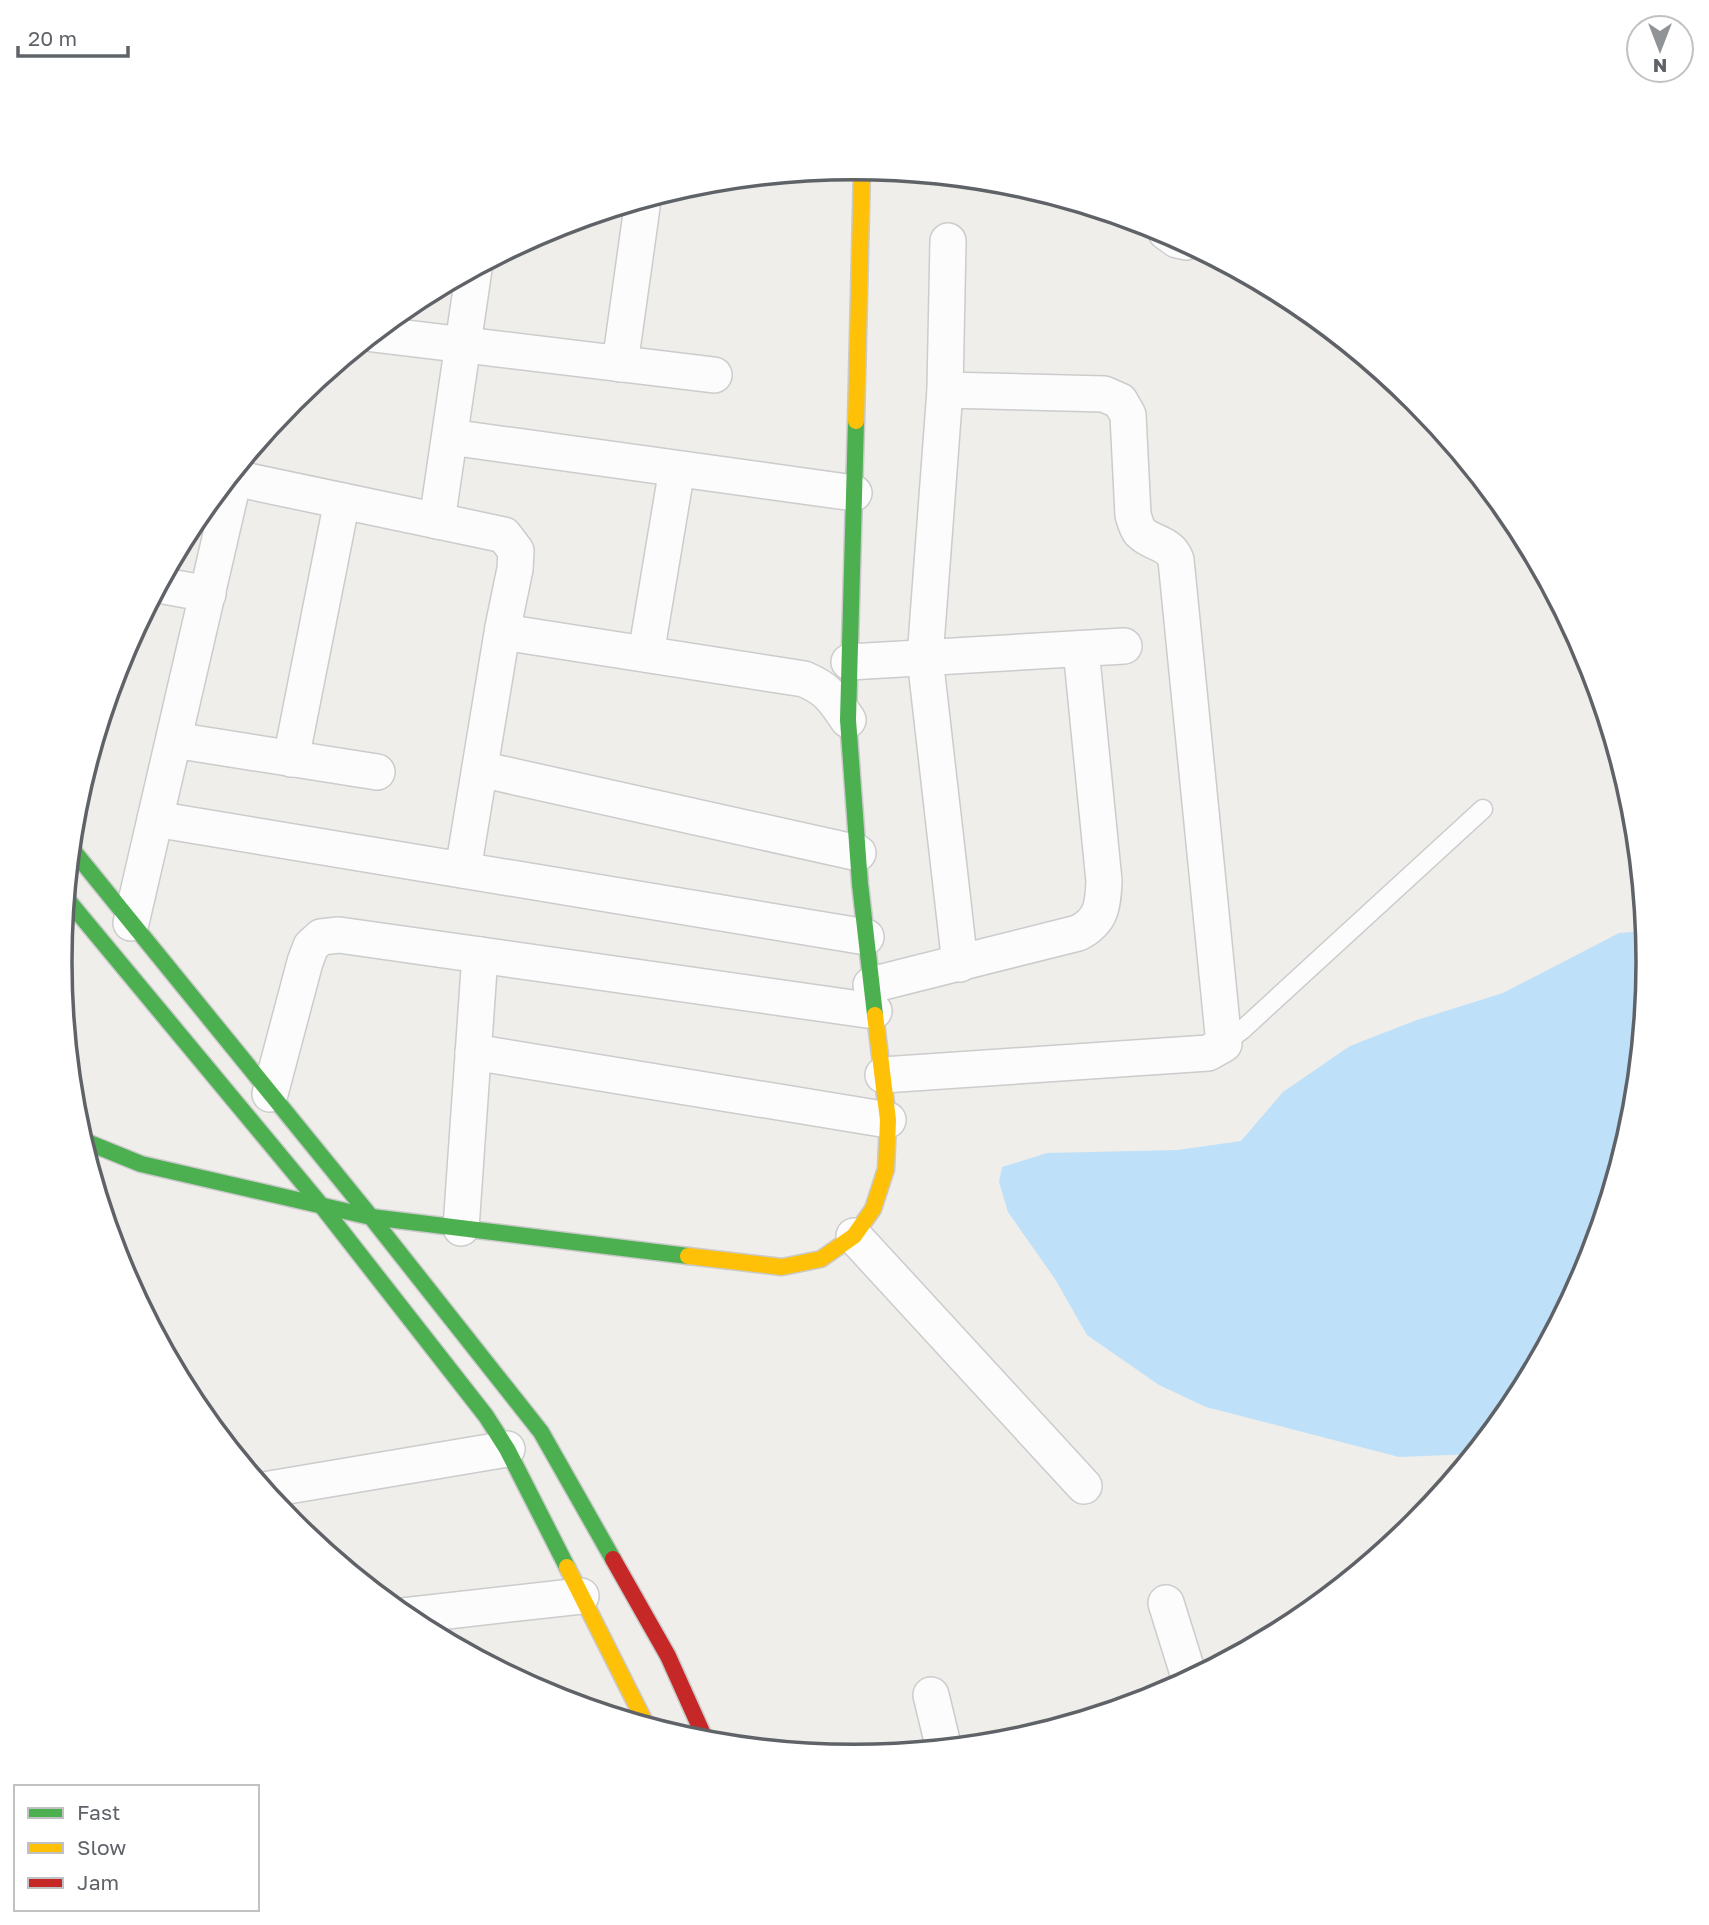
<svg xmlns="http://www.w3.org/2000/svg" width="1709" height="1925" viewBox="0 0 1709 1925" font-family="'Golos Text',sans-serif">
<style>
.water{fill:#bfe0f9}
.lines{fill:none;stroke-linecap:round;stroke-linejoin:round}
.lane-casing{stroke:#cbcccc;stroke-width:21}
.street-casing{stroke:#cbcccc;stroke-width:38}
.fast-casing{stroke:#cacacb;stroke-width:19}
.slow-casing{stroke:#cacacb;stroke-width:19}
.jam-casing{stroke:#cacacb;stroke-width:19}
.lane{stroke:#fdfcfc;stroke-width:18}
.street{stroke:#fdfcfc;stroke-width:35}
.fast{stroke:#4caf50;stroke-width:16}
.slow{stroke:#ffc107;stroke-width:16}
.jam{stroke:#c62828;stroke-width:16}
.rim{fill:none;stroke:#5f6368;stroke-width:3.5}
</style>
<rect width="100%" height="100%" fill="#efeeea"/>
<polygon class="water" points="1646,931 1649,963 1634,1118 1589,1267 1515,1405 1475,1454 1399,1457 1206,1407 1159,1385 1087,1335 1055,1279 1008,1212 999,1182 1002,1167 1047,1153 1178,1150 1241,1141 1283,1092 1350,1046 1417,1020 1503,993 1619,933"/>
<g class="lines">
<defs>
<polyline id="lane" points="1224,1044 1242,1030 1483,809"/>
<g id="street">
<polyline points="1166,232 1177,240 1186,242"/>
<polyline points="948,241 945,390 925,658 960,964"/>
<polyline points="373,334 714,375"/>
<polyline points="620,364 642,207"/>
<polyline points="450,437 854,493"/>
<polyline points="229,477 504,535 516,551 515,569 503,627 463,870"/>
<polyline points="437,521 474,269"/>
<polyline points="159,585 208,594"/>
<path d="M 503,632 L 804,679 C 828,689 834,699 848,720"/>
<polyline points="646,654 677,469"/>
<polyline points="849,662 1124,646"/>
<polyline points="174,740 377,772"/>
<polyline points="291,759 342,501"/>
<polyline points="480,769 858,853"/>
<polyline points="155,819 866,937"/>
<polyline points="131,923 234,478"/>
<path d="M 871,985 L 1078,933 C 1102,921 1103,905 1104,881 L 1081,649"/>
<polyline points="473,1052 888,1120"/>
<path d="M 883,1075 L 1208,1053 L 1224,1044 L 1176,560 C 1170,542 1151,544 1140,532 C 1136,527 1135,521 1133,515 L 1128,415 L 1120,401 L 1104,394 L 945,390"/>
<polyline points="270,1094 305,962 311,946 321,937 339,935 874,1011"/>
<polyline points="461,1228 480,955"/>
<polyline points="854,1236 1084,1486"/>
<polyline points="264,1490 507,1449"/>
<polyline points="1166,1603 1190,1680"/>
<polyline points="403,1616 581,1596"/>
<polyline points="931,1695 944,1749"/>
</g>
<g id="fast">
<polyline points="856,421 848,720 860,884 875,1015"/>
<polyline points="71,848 371,1217 541,1432 613,1559"/>
<polyline points="66,898 321,1205 486,1416 507,1449 567,1567"/>
<polyline points="82,1140 141,1164 371,1217 688,1256"/>
</g>
<g id="slow">
<polyline points="856,421 862,168"/>
<polyline points="688,1256 782,1267 821,1259 854,1236 873,1209 886,1169 888,1120 875,1015"/>
<polyline points="567,1567 647,1726"/>
</g>
<polyline id="jam" points="613,1559 668,1656 707,1743"/>
</defs>
<use href="#lane" class="lane-casing"/>
<use href="#street" class="street-casing"/>
<use href="#fast" class="fast-casing"/>
<use href="#slow" class="slow-casing"/>
<use href="#jam" class="jam-casing"/>
<use href="#lane" class="lane"/>
<use href="#street" class="street"/>
<use href="#fast" class="fast"/>
<use href="#slow" class="slow"/>
<use href="#jam" class="jam"/>
</g>
<path d="M0 0H1709V1925H0ZM72 962a782 782 0 1 1 1564 0a782 782 0 1 1-1564 0Z" fill="#fff" fill-rule="evenodd"/>
<path class="rim" d="M72 962a782 782 0 1 1 1564 0a782 782 0 1 1-1564 0Z"/>
<rect x="14" y="1785" width="245" height="126" fill="#ffffff" stroke="#bfc1c3" stroke-width="2"/>
<rect x="28" y="1808" width="35" height="10" fill="#4caf50" stroke="#bfc1c3" stroke-width="2"/>
<text x="77" y="1820" font-size="21" fill="#5f6368">Fast</text>
<rect x="28" y="1843" width="35" height="10" fill="#ffc107" stroke="#bfc1c3" stroke-width="2"/>
<text x="77" y="1855" font-size="21" fill="#5f6368">Slow</text>
<rect x="28" y="1878" width="35" height="10" fill="#c62828" stroke="#bfc1c3" stroke-width="2"/>
<text x="77" y="1890" font-size="21" fill="#5f6368">Jam</text>
<g transform="translate(1660 49) rotate(180)"><circle r="33" fill="#ffffff" stroke="#bfc1c3" stroke-width="2"/>
<path d="M0-5L12 26L0 18L-12 26Z" fill="#919496"/>
<text y="-10" font-size="19" font-weight="bold" text-anchor="middle" fill="#5f6368">N</text>
</g>
<path d="M18 46v10h110v-10" fill="none" stroke="#5f6368" stroke-width="3.5"/>
<text x="28" y="46" font-size="21" fill="#5f6368" stroke="#ffffff" stroke-width="5" paint-order="stroke">20 m</text>
</svg>
